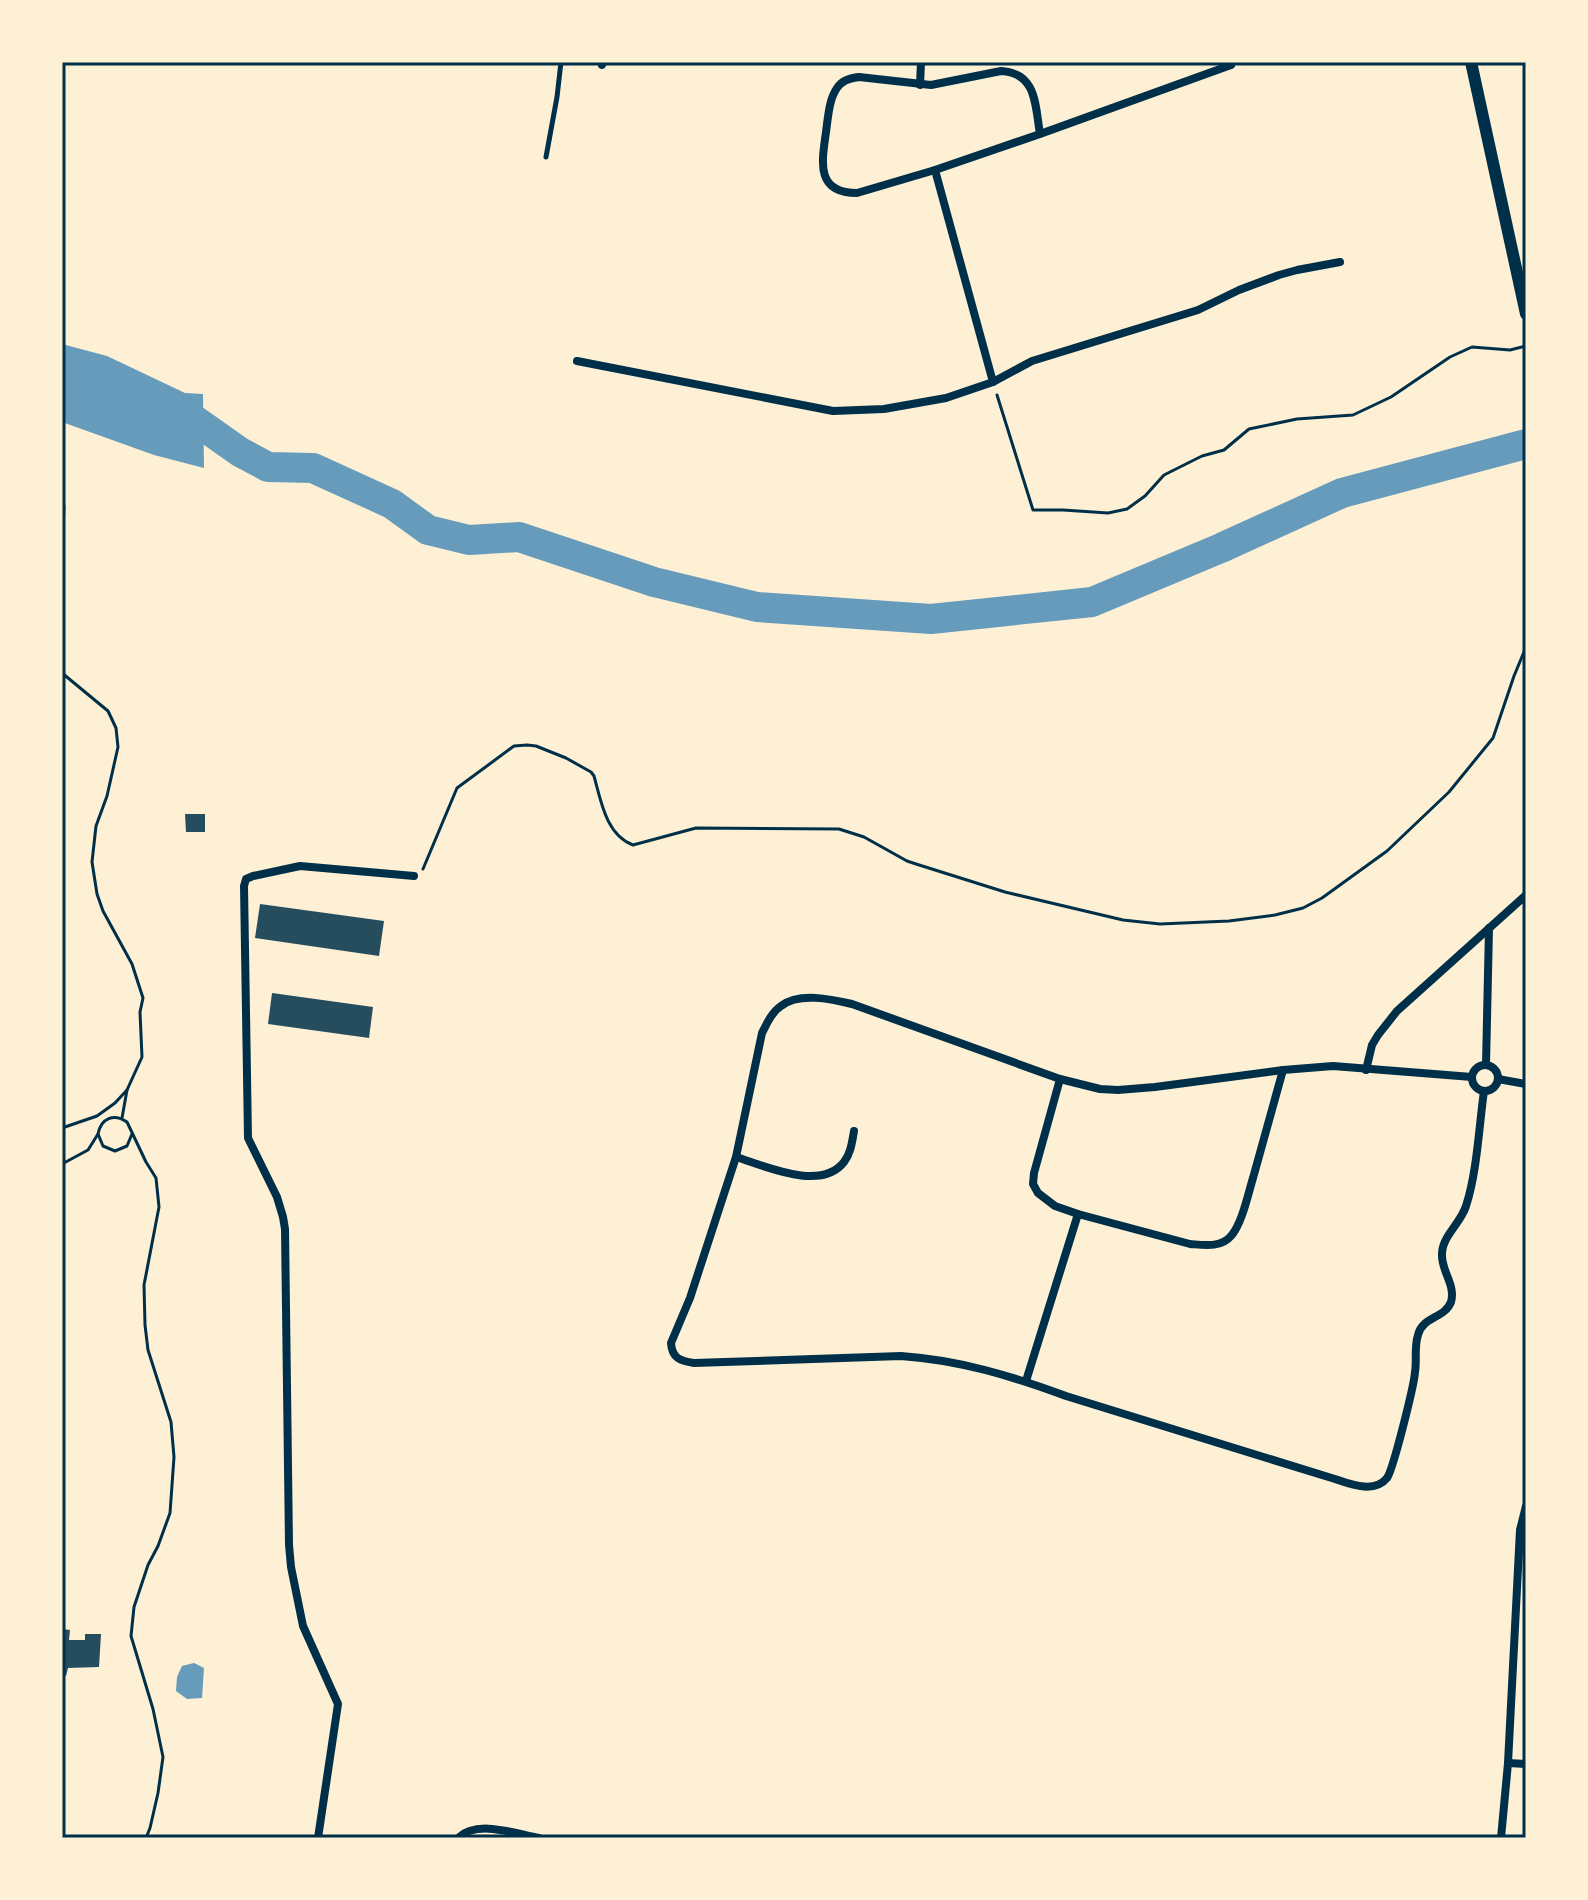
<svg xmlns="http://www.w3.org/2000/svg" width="1588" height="1900" viewBox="0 0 1588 1900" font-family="Merriweather,serif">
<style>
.water{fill:#669bbc}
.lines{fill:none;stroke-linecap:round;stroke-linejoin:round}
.river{stroke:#669bbc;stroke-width:30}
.building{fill:#264d5e}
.path{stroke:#003049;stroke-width:3}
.service{stroke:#003049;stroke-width:5}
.minor{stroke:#003049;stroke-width:8}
.tertiary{stroke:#003049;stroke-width:12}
.neatline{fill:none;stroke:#003049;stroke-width:3}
</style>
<rect width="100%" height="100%" fill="#fdf0d5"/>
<g class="water">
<polygon points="62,344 107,356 185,393 203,394 204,468 154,455 62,422"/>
<polygon points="194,1663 204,1668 202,1698 187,1699 176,1691 177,1677 182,1666"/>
</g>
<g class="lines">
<polyline class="river" points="169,405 179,409 240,452 268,467 313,468 392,504 428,530 469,540 519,537 654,582 757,607 931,619 1092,602 1221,548 1342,493 1526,444"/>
</g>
<g class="building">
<polygon points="185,814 205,814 205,832 186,832"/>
<polygon points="260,904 384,921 379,956 255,938"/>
<polygon points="272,993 373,1007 369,1038 268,1024"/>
<polygon points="62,1629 70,1630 69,1640 85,1640 85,1634 101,1634 99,1667 68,1668 66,1676 62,1676"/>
</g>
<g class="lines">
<g class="path">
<polyline points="997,395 1033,510 1063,510 1108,513 1127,509 1145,496 1164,475 1202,456 1224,450 1249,429 1297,419 1353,415 1391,397 1450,357 1472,347 1510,350 1526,346"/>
<polyline points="62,494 64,507 62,545"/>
<polyline points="62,673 108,711 116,728 118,747 107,796 96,826 92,862 97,894 103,911 132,964 143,998 140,1012 142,1057 127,1090 115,1103 97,1116 62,1128"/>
<path d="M 423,869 L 457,788 L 514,746 L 527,745 L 536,746 L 566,758 L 591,772 L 594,776 C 601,801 606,835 633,845 L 696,828 L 839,829 L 864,837 L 907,861 L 916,864 L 1005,892 L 1123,920 L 1160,924 L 1229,921 L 1275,915 L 1303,908 L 1322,898 L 1387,851 L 1449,792 L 1493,738 L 1514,676 L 1526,647"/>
<polyline points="122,1118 127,1090"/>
<path d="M 132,1134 L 127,1146 L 115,1151 L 103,1146 L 98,1134 C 101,1118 114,1113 127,1122 L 146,1162 L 156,1178 L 159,1207 L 144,1285 L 145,1325 L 148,1350 L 171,1422 L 174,1457 L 170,1513 L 158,1546 L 148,1565 L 134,1607 L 131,1636 L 153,1709 L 163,1757 L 158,1793 L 150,1828 L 146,1838"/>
<polyline points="62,1164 88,1150 98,1134"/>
</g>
<polyline class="service" points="546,157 557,97 561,62"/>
<g class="minor">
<polyline points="602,65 603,62"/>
<path d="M 1001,71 C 1037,73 1035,105 1040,134 L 935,170 L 857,193 C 815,193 822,161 826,132 C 828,118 829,99 837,88 C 842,80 850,78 859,77 L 931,85 Z"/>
<polyline points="920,85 921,62"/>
<polyline points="1040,134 1231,65"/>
<polyline points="935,170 993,382"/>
<polyline points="577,361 833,411 884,409 946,398 993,382 1032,361 1198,310 1239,290 1279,275 1297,270 1340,262"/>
<polyline points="1486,1065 1489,928"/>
<circle cx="1485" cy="1078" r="13"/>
<polyline points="1366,1070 1372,1045 1378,1035 1397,1011 1526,895"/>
<path d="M 1472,1077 L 1333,1066 L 1283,1070 L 1155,1087 L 1118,1090 L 1100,1089 L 1060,1079 L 852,1004 C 831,999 799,992 781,1006 C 772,1012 767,1023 762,1033 L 736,1157 L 690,1298 L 671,1343 C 672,1358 680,1361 694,1363 L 901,1356 C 959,1360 1012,1376 1066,1396 L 1335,1479 C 1350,1484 1374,1494 1387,1478 C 1393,1470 1414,1386 1415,1372 C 1417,1360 1414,1347 1418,1335 C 1422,1317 1445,1318 1451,1302 C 1456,1285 1441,1271 1442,1254 C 1442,1236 1461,1223 1466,1206 C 1477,1173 1479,1126 1484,1091"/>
<path d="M 1060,1079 L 1034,1173 L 1033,1184 L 1038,1193 L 1055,1206 L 1078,1214 L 1190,1244 C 1204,1245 1221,1248 1231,1236 C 1242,1224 1248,1194 1253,1178 C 1263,1142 1273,1106 1283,1070"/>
<polyline points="1498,1079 1526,1084"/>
<path d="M 736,1157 C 765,1166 821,1192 844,1162 C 851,1153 852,1142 854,1131"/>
<polyline points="1026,1381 1078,1214"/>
<polyline points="1508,1763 1526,1764"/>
<polyline points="318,1838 338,1704 303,1626 291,1567 289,1545 285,1229 283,1217 277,1197 248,1138 244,886 246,879 253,876 300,866 414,876"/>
<path d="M 458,1838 C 477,1819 516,1834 539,1838"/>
<polyline points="1501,1838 1508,1763 1520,1530 1526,1506"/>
</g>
<polyline class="tertiary" points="1471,62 1526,314"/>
</g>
<rect width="1588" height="1900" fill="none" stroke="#fdf0d5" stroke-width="128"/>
<rect x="64" y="64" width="1460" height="1772" class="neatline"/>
</svg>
